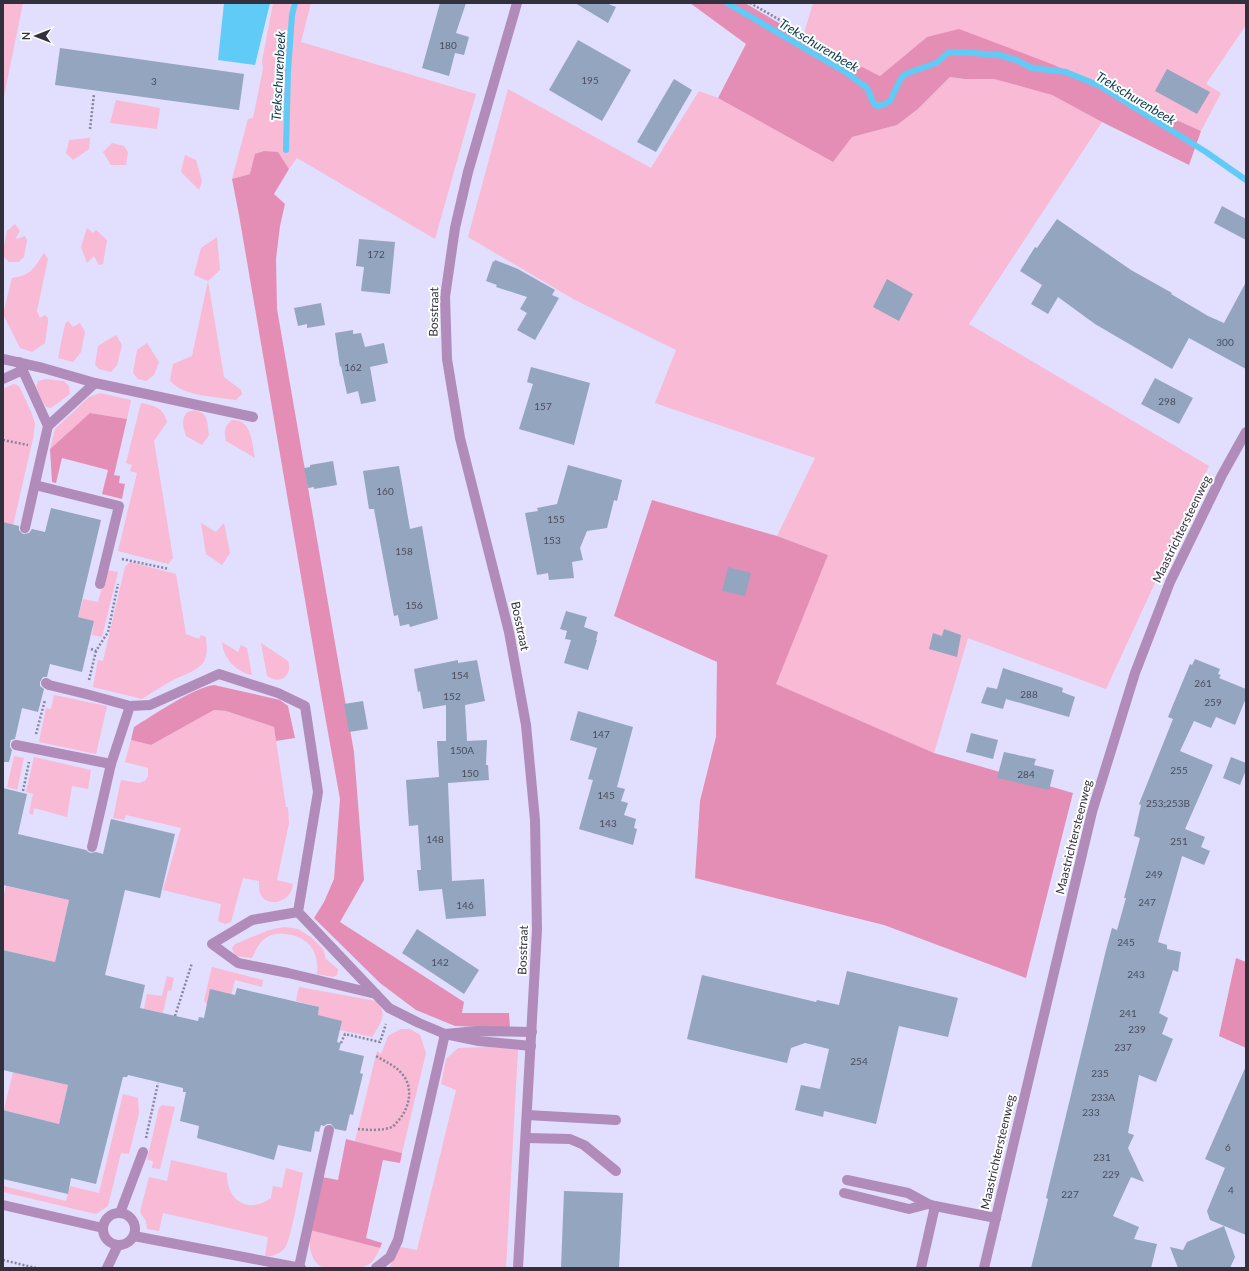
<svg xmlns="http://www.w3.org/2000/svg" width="1249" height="1271" viewBox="0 0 1249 1271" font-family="Lato,sans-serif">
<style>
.green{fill:#f8bad4}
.forest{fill:#e58eb5}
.water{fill:#5fcbf6}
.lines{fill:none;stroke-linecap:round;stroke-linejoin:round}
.stream{stroke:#5fcbf6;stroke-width:6}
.building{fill:#94a5c0}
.path{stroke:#87859b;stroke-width:2.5;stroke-dasharray:2 2;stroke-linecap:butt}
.minor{stroke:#b18bb9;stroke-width:10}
.labels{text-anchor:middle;stroke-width:4;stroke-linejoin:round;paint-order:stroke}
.number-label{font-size:10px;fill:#4a4d5d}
.street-label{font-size:12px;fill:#31303c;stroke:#fff}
.water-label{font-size:13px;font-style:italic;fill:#06394a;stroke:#fff}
</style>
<rect width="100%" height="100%" fill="#e1defe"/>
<g class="green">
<polygon points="3,3 23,3 3,101"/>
<polygon points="273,3 311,3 301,42 476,94 435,239 297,158 289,169 278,152 250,174 232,179 248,119 253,118 263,69 262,61"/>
<polygon points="813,3 1246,3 1246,25 1206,84 1221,93 1201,131 1054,65 927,37 880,76 803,37"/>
<polygon points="950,77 964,79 994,79 1052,95 1102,122 969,324 1209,466 1106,689 968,638 934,753 775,684 828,555 777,536 815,458 655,403 676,350 575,300 468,237 508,89 651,168 699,91 718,98 833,162 852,137 897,125 918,109"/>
<polygon points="116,100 160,108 157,129 110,123"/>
<polygon points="90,138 89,149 73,160 66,153 69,140"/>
<polygon points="112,143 124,146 128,152 126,165 111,165 103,152"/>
<polygon points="185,155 196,160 202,181 199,190 181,172"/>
<polygon points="15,224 20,231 16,237 17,239 25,236 27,240 24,257 18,262 9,262 4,257 3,251 7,231"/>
<polygon points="87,228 93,233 96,230 107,240 103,264 99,265 94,256 87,263 81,247"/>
<path d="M 217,237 L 220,270 L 208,281 L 224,377 L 241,390 L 242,394 L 236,400 C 218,397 180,396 170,380 L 173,364 L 192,356 L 208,281 L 194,275 L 201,248 Z"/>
<path d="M 44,253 L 48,259 L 37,311 L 40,318 L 45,315 L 48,318 L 48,323 L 45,343 L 32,352 L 20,348 L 3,314 L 12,278 C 32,275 34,268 44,253 Z"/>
<polygon points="68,321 73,327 80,323 85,332 81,352 73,362 58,358 65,324"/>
<polygon points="116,335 122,345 117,365 111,372 99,369 95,365 98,346"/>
<polygon points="147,343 159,362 154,375 146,381 138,379 133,373 137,350"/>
<polygon points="46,379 64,381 69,386 70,394 51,408 46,407 41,398 36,386 38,381"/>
<polygon points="14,384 19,386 32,414 35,424 33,439 13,525 3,522 3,389"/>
<polygon points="100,393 131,400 127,419 90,413 50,449 55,429 89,397"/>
<path d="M 141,403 C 155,406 163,407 167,422 L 154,441 L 173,558 L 168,564 L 118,551 L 137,473 L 130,471 L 132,465 L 126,463 Z"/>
<path d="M 195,410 C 209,413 207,423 209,435 L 202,445 L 186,436 C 183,426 181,420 187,412 Z"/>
<path d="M 232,420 C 252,419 252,443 255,458 L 226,441 C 224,431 224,427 232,420 Z"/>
<polygon points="201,523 216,532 224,523 230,553 222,565 206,554"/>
<path d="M 130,562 L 176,574 L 186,634 L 199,639 L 201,635 L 206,637 C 206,643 208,650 206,656 C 204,668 187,674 177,678 C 165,684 153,692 142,699 L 93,687 L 98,660 L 103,661 L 125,567 Z"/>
<polygon points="107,570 118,572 102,637 92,635 94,621 78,617 83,599 98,602"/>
<path d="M 222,642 L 238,652 L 241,645 L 247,648 L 252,675 C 235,671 224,659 222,642 Z"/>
<path d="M 261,643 L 288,661 C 293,676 280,685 267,676 Z"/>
<polygon points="54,695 107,706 96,754 39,742 46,708 51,709"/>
<path d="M 214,710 L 226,711 L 274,727 L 286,807 L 288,807 L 289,823 L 277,880 L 293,884 C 292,887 292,891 290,893 C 285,902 269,906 262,897 C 259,893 259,886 259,881 L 243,878 L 231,922 L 225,924 L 218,921 L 221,904 L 163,890 L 181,828 L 126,815 L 124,820 L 113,818 L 121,780 L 139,783 L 145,781 L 148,776 L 148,768 L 125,762 L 131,740 L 151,745 Z"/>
<polygon points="14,756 24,758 17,790 7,787"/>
<polygon points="34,757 91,770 88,789 72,786 67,817 34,808 33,815 29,813 33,794 26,792"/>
<polygon points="6,886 69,900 55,962 3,950 3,898"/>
<path d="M 284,927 L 298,929 L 311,937 L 323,949 L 326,959 L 338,969 L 337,975 L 333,977 L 317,974 C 320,951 307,935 284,934 C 279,933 274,934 269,936 C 260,940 256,950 252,958 L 235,956 L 232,948 L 235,944 L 269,930 Z"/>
<polygon points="212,967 263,980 262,987 235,980 231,996 208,1007 204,1000"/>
<polygon points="167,976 174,978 171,991 168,990 163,1013 144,1009 147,994 162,996"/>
<path d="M 299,987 L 376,1001 C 389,1014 380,1024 372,1037 L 340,1030 L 341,1021 L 318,1015 L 319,1007 L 296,1001 Z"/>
<polygon points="401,1029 410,1029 420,1035 426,1053 402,1153 355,1141 377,1051 381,1054 388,1036"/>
<polygon points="489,1047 518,1050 506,1268 389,1268 400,1247 417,1250 456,1090 441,1084 446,1059 458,1048"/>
<polygon points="13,1072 68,1085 59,1124 4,1110"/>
<polygon points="123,1094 138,1098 139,1113 129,1154 121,1153 108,1206 96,1214 3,1192 3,1186 66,1201 70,1186 99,1193"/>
<polygon points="162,1105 175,1107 160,1169 152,1168 153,1161 147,1160 159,1108"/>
<path d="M 171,1160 L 227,1173 C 226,1200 248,1215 271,1198 L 273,1186 L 282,1188 L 286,1168 L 303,1173 C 300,1187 291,1239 285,1248 C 280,1254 271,1257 265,1256 L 268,1237 L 163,1213 L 159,1231 L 147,1229 L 146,1221 L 140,1212 L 149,1177 L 167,1181 Z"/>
<path d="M 310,1230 L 380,1248 C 371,1269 364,1268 343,1268 C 338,1268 329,1269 324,1268 C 309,1262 309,1244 310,1230 Z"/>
</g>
<g class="forest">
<polygon points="690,3 745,3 803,37 880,76 927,37 959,29 1054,65 1201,131 1189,165 1102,122 1052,95 994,79 964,79 950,77 918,109 897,125 852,137 833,162 718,98 746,44"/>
<polygon points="264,151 278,152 289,169 274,194 285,204 280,226 276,259 277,309 354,752 364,880 340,922 464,1002 462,1013 509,1013 510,1028 455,1026 416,1010 380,983 314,918 324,902 334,879 340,799 322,699 239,215 232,179 250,174 255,154"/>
<polygon points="90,413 127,419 114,475 120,476 119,483 125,484 122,499 102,494 108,470 62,458 56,483 52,482 50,449"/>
<polygon points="652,500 777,536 828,555 776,684 934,753 1073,793 1026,978 884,925 695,878 700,801 716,737 717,662 614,616"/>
<path d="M 214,685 L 280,700 L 288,706 L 295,738 L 276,741 L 274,727 L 226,711 L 214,710 L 151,745 L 131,740 L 134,727 C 154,715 192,688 214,685 Z"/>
<polygon points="1236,958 1246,962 1246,1048 1219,1036"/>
<polygon points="346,1139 402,1153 400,1163 383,1160 366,1238 382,1243 380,1248 310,1230 322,1177 338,1180"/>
</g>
<polygon class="water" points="224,3 270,3 255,65 218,60"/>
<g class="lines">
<g class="stream">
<polyline points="727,3 847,73 867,88 874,104 878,106 885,104 890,101 900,80 905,74 936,63 948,53 959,52 999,55 1016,60 1032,68 1066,72 1100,86 1206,152 1246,180"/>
<polyline points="286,150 288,71 292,15 295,3"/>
</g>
</g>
<g class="building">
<polygon points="440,3 466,3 456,33 469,37 464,55 455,53 449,76 422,68"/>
<polygon points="575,3 606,3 616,7 608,23"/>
<polygon points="578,40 631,70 602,121 549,90"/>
<polygon points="60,48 244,74 239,110 55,85"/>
<polygon points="1167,69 1210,92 1197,114 1155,91"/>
<polygon points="674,79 692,90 656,152 637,142"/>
<polygon points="1222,206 1246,219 1246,240 1214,223"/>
<polygon points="1057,219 1131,270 1172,293 1171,294 1208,316 1224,323 1246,282 1246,369 1189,338 1172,369 1095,324 1058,297 1048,314 1031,304 1042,285 1020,271 1035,247 1037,248"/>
<polygon points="359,239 395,242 390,294 361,291 364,267 356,266"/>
<polygon points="495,260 518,269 555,290 552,295 559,298 535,340 517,330 527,313 520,309 527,297 496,287 497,285 486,281 493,261 494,262"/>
<polygon points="887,279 913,294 899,321 873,307"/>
<polygon points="321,303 325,325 307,328 307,324 298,326 294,308"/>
<polygon points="353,330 353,334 361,333 365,347 384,343 388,363 370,367 376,401 361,404 358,391 347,394 341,366 340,367 335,333"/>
<polygon points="531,367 590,383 574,445 519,429 533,384 527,382"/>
<polygon points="1155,378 1193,398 1179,424 1141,404"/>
<polygon points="333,461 337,485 314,489 314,487 308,488 304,468 310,467 310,465"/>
<polygon points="568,465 622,480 617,501 614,500 607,528 587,531 580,548 583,560 572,562 574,578 549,580 548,573 537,575 525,513 538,511 537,508 557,504"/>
<polygon points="399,466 410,529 422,526 438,619 410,627 409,624 400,626 398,615 394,616 374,509 369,509 363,471"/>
<polygon points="51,508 101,520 78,617 94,621 82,672 50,664 47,677 43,677 40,682 40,686 44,689 38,712 22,708 15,739 11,740 10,743 10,747 12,750 9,762 3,762 3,522 19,526 19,530 23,534 29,533 32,529 45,532"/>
<polygon points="728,567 751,573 745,596 722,591"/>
<polygon points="566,611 587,617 584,627 598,632 596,640 597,640 588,670 564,663 571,640 565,639 567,631 560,629"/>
<polygon points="944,629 961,635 957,657 929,649 933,633 942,636"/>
<polygon points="1195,659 1220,669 1218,674 1221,675 1219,678 1246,689 1246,698 1235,725 1216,717 1211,728 1194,721 1180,751 1213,765 1185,829 1205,837 1201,847 1210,851 1204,865 1182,856 1158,942 1167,945 1167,949 1181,952 1178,972 1173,970 1159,1013 1168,1018 1162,1034 1173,1039 1156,1082 1139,1075 1128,1133 1134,1135 1128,1148 1144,1182 1131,1177 1113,1216 1139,1227 1134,1239 1157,1244 1151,1268 1031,1268 1048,1199 1046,1198 1106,950 1112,928 1117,930 1126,898 1124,898 1140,838 1134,836 1141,805 1139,804 1173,719 1168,717 1190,664 1192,665"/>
<polygon points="458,660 458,663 477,660 485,701 465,705 467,741 487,740 486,765 488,765 489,780 448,783 452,881 484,879 486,916 446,919 442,889 419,891 417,870 421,870 418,825 409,826 406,780 439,777 437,741 446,741 446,705 423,709 420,691 418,692 414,669"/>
<polygon points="1003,668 1063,688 1062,692 1075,697 1069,717 1006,699 1003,709 981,703 987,687 997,689"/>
<polygon points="363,701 368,729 349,732 344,704"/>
<polygon points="578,711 633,727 617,787 625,789 621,801 628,803 624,815 636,819 634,828 637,829 633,845 579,829 593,780 588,779 597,748 570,740"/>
<polygon points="971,733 998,740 993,759 966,752"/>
<polygon points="1004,752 1036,759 1034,765 1054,770 1049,790 997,778"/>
<polygon points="1231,757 1246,763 1246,770 1240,785 1223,778"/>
<polygon points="3,788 27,794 18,834 86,850 90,853 96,852 103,854 111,819 175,834 160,898 125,890 105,975 145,985 140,1008 198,1021 199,1017 204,1018 210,989 235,995 237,988 319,1007 318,1015 342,1021 337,1042 341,1043 339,1050 364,1056 360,1073 363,1074 353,1115 350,1114 346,1131 335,1129 331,1124 327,1124 324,1126 321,1125 319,1132 315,1131 311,1152 278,1145 274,1160 197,1138 199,1126 180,1121 186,1092 183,1092 183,1088 128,1075 127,1077 123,1077 96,1184 71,1178 68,1194 3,1179 3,1110 59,1124 68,1085 3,1070 3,950 55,962 69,900 3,885"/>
<polygon points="417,929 479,970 464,994 402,953"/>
<polygon points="847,971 958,998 948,1037 899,1026 876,1124 824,1111 823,1117 795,1110 801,1085 820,1089 829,1049 805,1043 791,1048 787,1063 687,1039 702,975 816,1002 817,1000 839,1005"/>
<polygon points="1246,1066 1246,1235 1210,1220 1207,1211 1225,1168 1205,1159"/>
<polygon points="564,1191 623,1193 619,1268 561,1268"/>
<polygon points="1224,1226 1235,1257 1230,1268 1178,1268 1170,1247 1183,1250 1187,1242"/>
</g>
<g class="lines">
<g class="path">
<polyline points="750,3 799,31"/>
<polyline points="90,129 94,94"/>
<polyline points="3,440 28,445"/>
<polyline points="122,559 169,569"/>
<polyline points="91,649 96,651 108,632 118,584"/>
<polyline points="89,680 96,651"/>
<polyline points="36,734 45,700"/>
<polyline points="23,791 29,762"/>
<polyline points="175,1016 192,963"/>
<polyline points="341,1043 345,1034 380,1042 386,1024"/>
<path d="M 358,1129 C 368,1130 382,1131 392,1127 C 394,1126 396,1123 398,1121 C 409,1109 414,1089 403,1075 C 396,1066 386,1062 376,1056"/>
<polyline points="146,1138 158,1083"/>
<polyline points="3,1260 36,1268"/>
</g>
<g class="minor">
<polyline points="517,3 468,172 455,228 445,297 447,359 460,438 509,632 526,725 535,820 537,930 518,1268"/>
<polyline points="3,359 43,368 95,383 253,417"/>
<polyline points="19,362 48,426 95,383"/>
<polyline points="3,379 23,370"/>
<polyline points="35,485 119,506 100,584"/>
<polyline points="25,528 48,426"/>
<polyline points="46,683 49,685 86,694 130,706"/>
<polyline points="16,745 111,764"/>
<polyline points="92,847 111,764 130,706 150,705 219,674 278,693 305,706 318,792 298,912 389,1008 419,1023 445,1034 479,1041 531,1046"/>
<polyline points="298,912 252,920 212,944 238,963 288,973 376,994"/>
<polyline points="527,1115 616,1120"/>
<polyline points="526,1138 570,1139 584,1145 616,1171"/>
<polyline points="847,1180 908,1193 928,1204 935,1206 996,1218"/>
<polyline points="844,1193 909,1209 928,1204"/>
<polyline points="3,1205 103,1228"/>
<polyline points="120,1213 143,1152"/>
<circle cx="119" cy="1229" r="16"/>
<polyline points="134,1236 301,1268"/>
<polyline points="299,1267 329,1130"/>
<polyline points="107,1268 118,1245"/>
<polyline points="376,1268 390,1257 398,1240 445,1034 477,1031 532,1032"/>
<polyline points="921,1268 935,1206"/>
<polyline points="984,1268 1092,812 1135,673 1170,582 1222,475 1246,432"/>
</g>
</g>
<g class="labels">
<g class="number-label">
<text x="448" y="49">180</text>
<text x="590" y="84">195</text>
<text x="154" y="85">3</text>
<text x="376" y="258">172</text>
<text x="1225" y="346">300</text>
<text x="353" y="371">162</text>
<text x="1167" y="405">298</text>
<text x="543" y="410">157</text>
<text x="385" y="495">160</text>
<text x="556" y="523">155</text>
<text x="552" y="544">153</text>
<text x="404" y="555">158</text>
<text x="414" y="609">156</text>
<text x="460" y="679">154</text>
<text x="1203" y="687">261</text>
<text x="1029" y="698">288</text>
<text x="452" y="700">152</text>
<text x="1213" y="706">259</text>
<text x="601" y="738">147</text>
<text x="462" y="754">150A</text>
<text x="1179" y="774">255</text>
<text x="470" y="777">150</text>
<text x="1026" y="778">284</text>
<text x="606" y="799">145</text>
<text x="1168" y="807">253;253B</text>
<text x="608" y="827">143</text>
<text x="435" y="843">148</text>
<text x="1179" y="845">251</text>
<text x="1154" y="878">249</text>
<text x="1147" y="906">247</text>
<text x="465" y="909">146</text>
<text x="1126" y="946">245</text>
<text x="440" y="966">142</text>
<text x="1136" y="978">243</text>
<text x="1128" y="1017">241</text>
<text x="1137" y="1033">239</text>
<text x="1123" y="1051">237</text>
<text x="859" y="1065">254</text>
<text x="1100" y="1077">235</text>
<text x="1103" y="1101">233A</text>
<text x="1091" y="1116">233</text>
<text x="1228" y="1151">6</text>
<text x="1102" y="1161">231</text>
<text x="1111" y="1178">229</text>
<text x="1231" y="1194">4</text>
<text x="1070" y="1198">227</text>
</g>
<g class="street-label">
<text transform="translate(434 312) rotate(-89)" y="4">Bosstraat</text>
<text transform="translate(1182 529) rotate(-64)" y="4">Maastrichtersteenweg</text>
<text transform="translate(520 626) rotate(78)" y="4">Bosstraat</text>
<text transform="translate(1074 837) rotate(-76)" y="4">Maastrichtersteenweg</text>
<text transform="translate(523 950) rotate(-88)" y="4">Bosstraat</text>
<text transform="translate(998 1152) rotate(-77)" y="4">Maastrichtersteenweg</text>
</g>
<g class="water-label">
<text transform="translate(819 45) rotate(31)" y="5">Trekschurenbeek</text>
<text transform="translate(278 76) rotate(-87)" y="5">Trekschurenbeek</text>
<text transform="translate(1136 98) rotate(31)" y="5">Trekschurenbeek</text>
</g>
</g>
<rect width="1249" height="1271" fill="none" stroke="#31303c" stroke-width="8"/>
<g transform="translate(36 36) rotate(270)" stroke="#ffffff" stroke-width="3" paint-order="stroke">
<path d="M0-3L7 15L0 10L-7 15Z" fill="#31303c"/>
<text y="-6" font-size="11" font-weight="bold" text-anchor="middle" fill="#31303c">N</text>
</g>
</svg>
